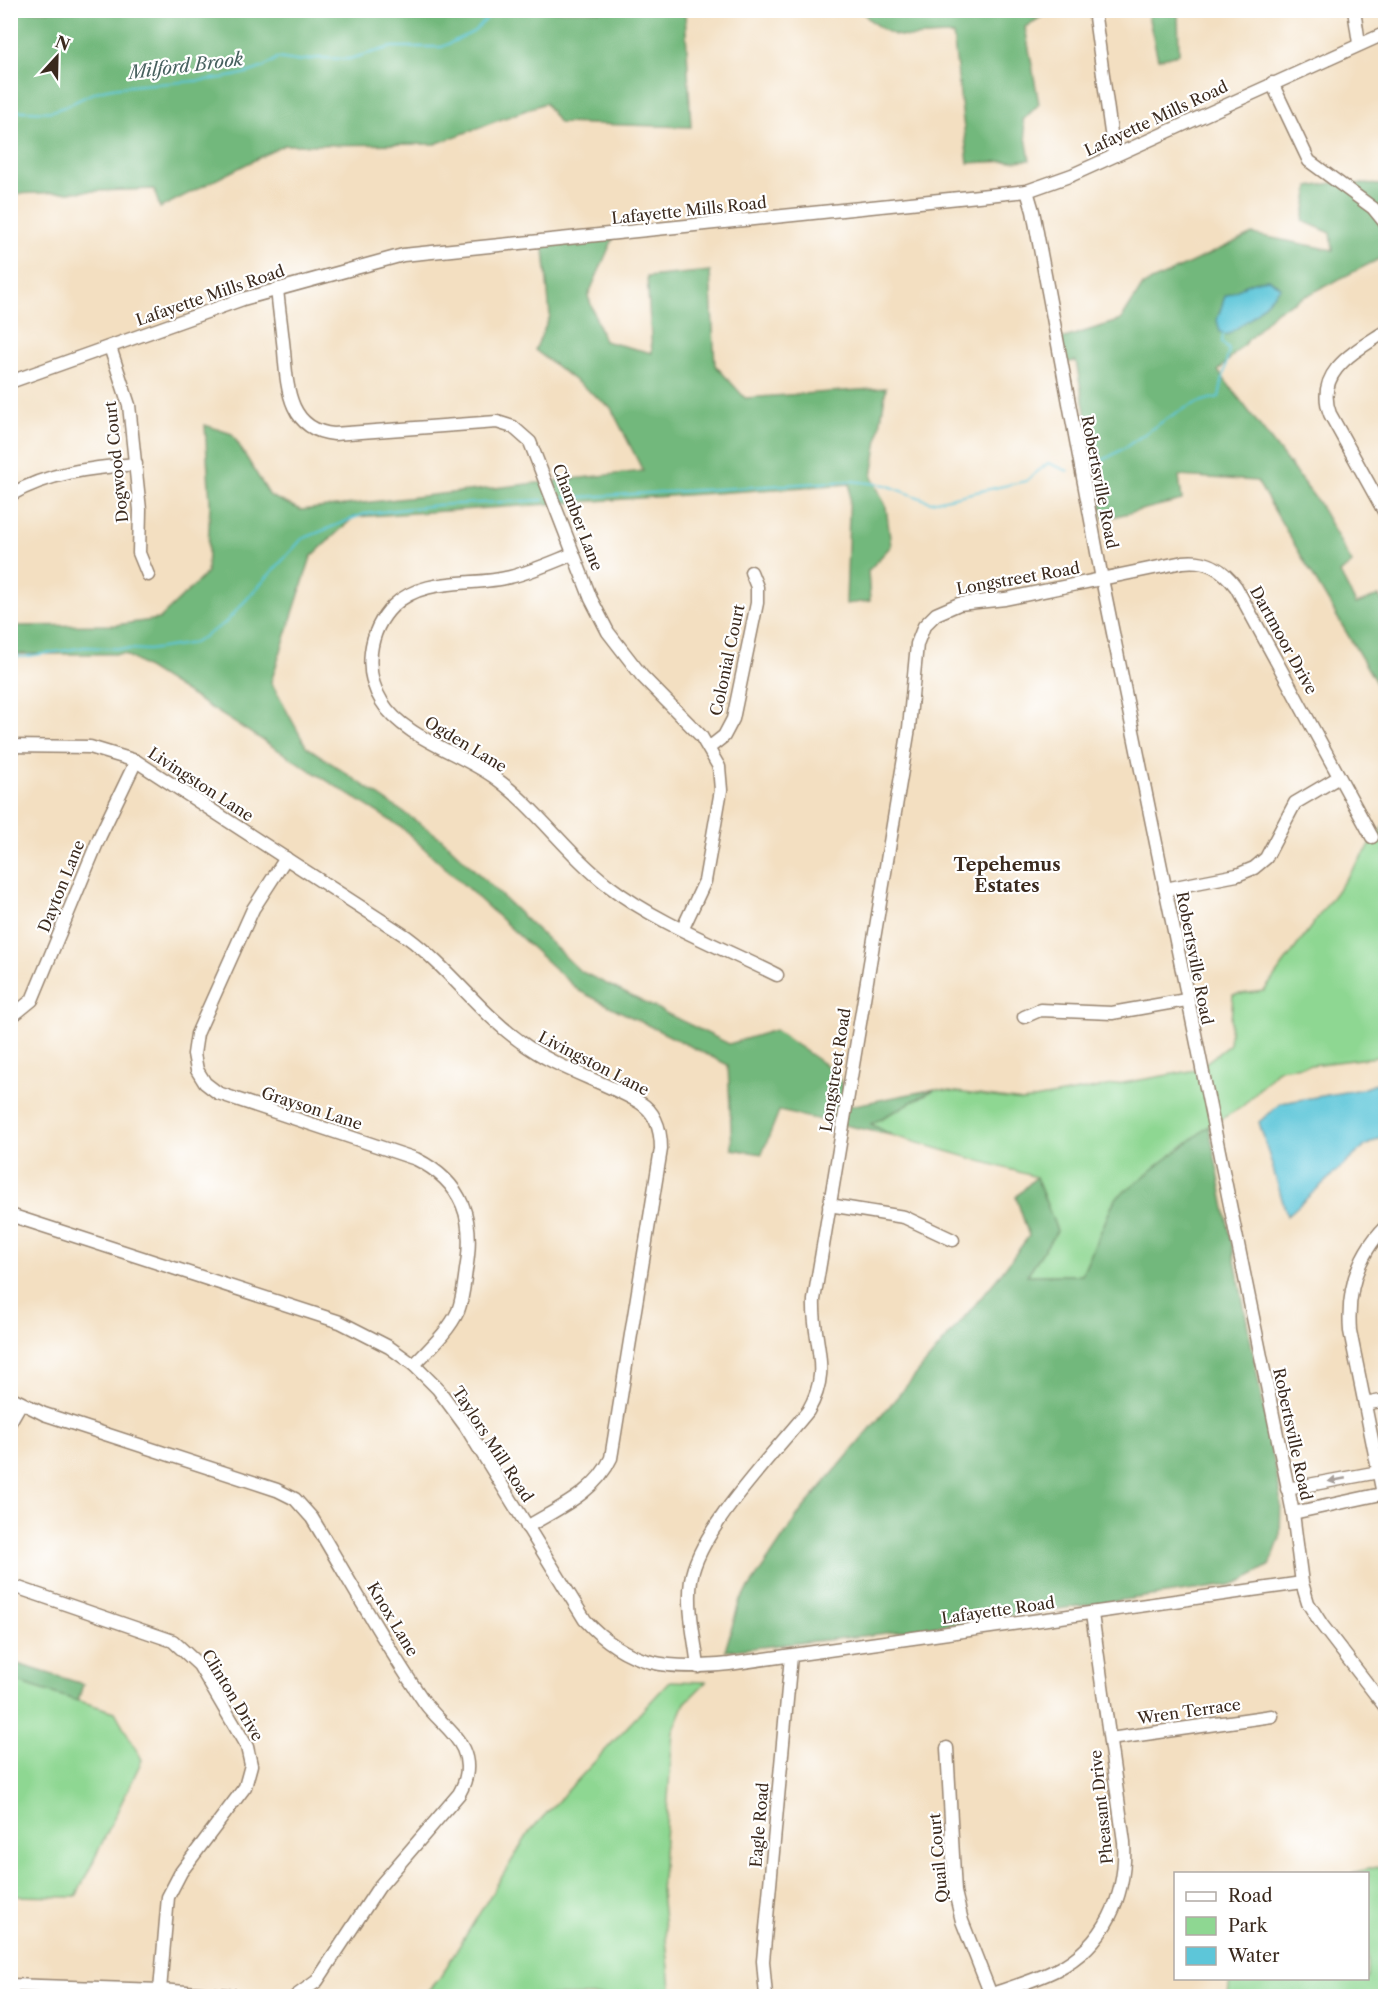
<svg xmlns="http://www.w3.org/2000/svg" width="1396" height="2007" viewBox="0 0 1396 2007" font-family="'Libre Caslon Text',serif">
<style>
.green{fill:#8ed792;stroke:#648058;stroke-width:1.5}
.forest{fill:#72b87c;stroke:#56714d;stroke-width:1.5}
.water{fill:#5dc6d9;stroke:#4c787c;stroke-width:1.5}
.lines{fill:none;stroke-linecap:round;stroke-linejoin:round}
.stream{stroke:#5dc6d9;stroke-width:2}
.minor-casing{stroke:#978470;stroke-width:15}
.minor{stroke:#fff;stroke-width:12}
.oneway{fill:#a79f9a}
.labels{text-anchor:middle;stroke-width:4.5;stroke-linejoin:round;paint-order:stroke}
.street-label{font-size:16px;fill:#3b2a1e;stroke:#fff}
.water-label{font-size:18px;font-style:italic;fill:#47615f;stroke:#fff}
.neighbourhood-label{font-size:18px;font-weight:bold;fill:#3b2a1e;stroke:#fff}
</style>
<rect width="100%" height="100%" fill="#fff"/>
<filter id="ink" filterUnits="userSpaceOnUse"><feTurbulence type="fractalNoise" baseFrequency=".0167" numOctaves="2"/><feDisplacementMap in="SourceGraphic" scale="12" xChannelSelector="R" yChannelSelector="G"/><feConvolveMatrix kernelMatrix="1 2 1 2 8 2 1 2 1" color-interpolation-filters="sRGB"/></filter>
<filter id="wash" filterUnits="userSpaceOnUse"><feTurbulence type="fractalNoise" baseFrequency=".008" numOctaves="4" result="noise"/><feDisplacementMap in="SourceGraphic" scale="24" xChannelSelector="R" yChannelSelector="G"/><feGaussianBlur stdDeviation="1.35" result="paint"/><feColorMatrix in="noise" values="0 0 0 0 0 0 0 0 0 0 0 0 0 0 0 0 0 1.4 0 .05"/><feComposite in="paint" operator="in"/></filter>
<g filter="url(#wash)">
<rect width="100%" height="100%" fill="#f3dfc1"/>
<g class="green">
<polygon points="1385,825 1385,1056 1278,1069 1242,1107 1209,1126 1115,1199 1082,1275 1027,1275 1057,1231 1036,1177 891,1135 871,1124 935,1089 1023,1101 1196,1070 1229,1045 1233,995 1264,991"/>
<polygon points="11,1680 115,1712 142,1760 76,1897 11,1896"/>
<polygon points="670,1681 706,1682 685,1703 673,1732 661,1892 672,1996 424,1996 439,1979 530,1831"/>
<polygon points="1385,1865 1385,1996 1228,1996 1230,1979 1368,1978 1368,1874 1352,1873"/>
</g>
<g class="forest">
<polygon points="10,11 685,11 691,127 559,123 545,103 435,144 284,145 160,208 154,189 11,194"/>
<path d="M 861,11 L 1051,11 L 1025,27 L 1039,104 L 1023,120 L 1030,160 L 968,163 L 953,35 C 910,35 894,47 861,11 Z"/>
<polygon points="1147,11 1178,11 1179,54 1158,59"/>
<polygon points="1333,183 1385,185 1385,256 1276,311 1218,371 1318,502 1352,563 1340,573 1356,604 1379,596 1385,604 1385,698 1257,481 1179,476 1182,500 1104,519 1076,361 1063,363 1058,340 1121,320 1143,285 1252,234 1333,250 1331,233 1303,221 1309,187"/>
<polygon points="615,234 588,296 604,341 652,353 647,277 710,271 715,365 745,398 886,388 872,477 886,507 891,546 868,571 870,601 846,604 850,484 354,517 311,557 271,682 306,746 441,838 580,971 729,1044 775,1030 837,1073 850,1106 935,1089 871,1124 891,1135 779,1111 762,1154 732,1149 728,1065 579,991 401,827 125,654 11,654 10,626 116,625 159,619 207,573 210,502 205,425 232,434 270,496 301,510 643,471 611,408 535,350 550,316 543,238"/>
<polygon points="1209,1126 1281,1497 1280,1538 1270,1565 1237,1584 871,1635 725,1651 739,1603 801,1511 995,1281 1029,1236 1016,1197 1036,1177 1057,1231 1027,1275 1082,1275 1115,1199"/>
<polygon points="11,1662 83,1684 78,1701 11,1680"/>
</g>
<g class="water">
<path d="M 1268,279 L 1281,287 L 1251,318 L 1227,335 L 1220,332 L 1217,320 L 1225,296 C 1244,289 1243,282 1268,279 Z"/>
<polygon points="1385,1080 1385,1136 1365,1146 1287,1216 1259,1122 1281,1103 1362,1089"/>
</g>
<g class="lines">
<g class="stream">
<path d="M 10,112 C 24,109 38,113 52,111 C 71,107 88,92 107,89 C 151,80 246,87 277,58 L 296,61 L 319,58 L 349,59 L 392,47 L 442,47 L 473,32 L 496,10"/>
<path d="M 1092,465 C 1138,447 1169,405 1219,397 L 1229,350 L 1222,342 L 1223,334"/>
<polyline points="564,498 852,481 886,485 931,502 1026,481 1048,463 1068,471"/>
<polyline points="10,656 24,657 85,647 149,650 194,643 225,623 302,539 364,514 437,505 543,500"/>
</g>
</g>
</g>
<g filter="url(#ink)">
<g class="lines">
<defs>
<g id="minor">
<polyline points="1094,10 1114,154"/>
<polyline points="1354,10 1359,43"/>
<polyline points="1272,83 1309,161 1373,208 1386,224"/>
<polyline points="1027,191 1033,211 1102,579 1293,1513 1302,1583 1308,1603 1322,1625 1386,1708"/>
<path d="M 277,289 C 279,310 282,330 284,351 C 287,386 288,430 334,434 L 497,422 L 513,427 L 530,442 L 591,599 L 608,632 L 642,676 L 701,736 L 719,767 L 721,790 L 705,881 L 683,928"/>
<path d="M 1386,331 C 1356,351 1314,371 1330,414 L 1386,515"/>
<polyline points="110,347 129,405 140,510 139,553 148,575"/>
<polyline points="10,382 243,299 403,255 1027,191 1072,175 1386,33"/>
<path d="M 10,495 C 50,472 91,468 136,464"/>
<path d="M 573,554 C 553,562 531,572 510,577 C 471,587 424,576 393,606 C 368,631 363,672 382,702 C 403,737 461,753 494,777 C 537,808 567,854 609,886 C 657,923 723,948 777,975"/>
<path d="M 10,746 L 90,747 L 136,761 L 407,937 C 449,968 479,1012 521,1042 C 557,1069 601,1080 639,1102 C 656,1112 661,1131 661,1149 L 611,1458 C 595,1493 558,1508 527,1527"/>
<polyline points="710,747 724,736 733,719 757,603 757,587 751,572"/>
<path d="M 286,858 L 253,909 L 197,1034 L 194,1054 L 197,1070 L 205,1083 L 218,1093 L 416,1159 C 464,1183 475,1220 466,1270 C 464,1284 463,1298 458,1311 C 449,1331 429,1349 414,1365"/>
<polyline points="1165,889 1237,875 1254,868 1266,858 1295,803 1339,777"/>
<polyline points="1024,1017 1040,1010 1112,1013 1186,1000"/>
<polyline points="10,1018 32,1000 100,836 136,761"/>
<polyline points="829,1205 904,1217 953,1240"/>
<path d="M 10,1215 L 340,1322 L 389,1347 L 414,1365 L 438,1389 L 466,1427 L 585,1620 C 628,1667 669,1670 729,1664 L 1302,1583"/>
<path d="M 10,1397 L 44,1414 L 277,1490 L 295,1499 L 312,1518 C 349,1579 384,1644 425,1703 C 437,1720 455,1731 463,1749 C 470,1764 467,1780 459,1794 L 379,1887 L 317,1981 L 296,1996"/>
<polyline points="1365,1404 1386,1400"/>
<polyline points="10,1422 21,1403"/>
<polyline points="1287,1489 1384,1471"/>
<path d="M 1383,1494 L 1350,1331 C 1347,1291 1357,1255 1386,1226"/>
<polyline points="1293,1513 1386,1493"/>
<polyline points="10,1585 173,1641 199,1665 247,1747 251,1765 245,1787 181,1872 168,1897 160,1990"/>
<path d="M 698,1667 C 695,1639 687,1609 691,1580 C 698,1531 775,1452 808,1411 C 833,1368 812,1344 814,1300 L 909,728 L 917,644 L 924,626 L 936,614 L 959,604 L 1005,599 L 1183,562 C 1206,559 1222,568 1236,587 L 1372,837"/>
<polyline points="1110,1739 1272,1716"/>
<polyline points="947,1748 955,1892 962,1921 991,1995"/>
<polyline points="10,1985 160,1990 238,1996"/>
<polyline points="766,1996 763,1961 791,1656"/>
<path d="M 986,1996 C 1009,1988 1034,1981 1056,1970 C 1105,1945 1127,1896 1124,1842 L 1092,1614"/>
</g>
</defs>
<use href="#minor" class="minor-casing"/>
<use href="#minor" class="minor"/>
</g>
<defs><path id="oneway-solid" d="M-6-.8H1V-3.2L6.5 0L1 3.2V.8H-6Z" transform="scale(1.5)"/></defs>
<use class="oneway" href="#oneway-solid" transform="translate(1337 1480) rotate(169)"/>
</g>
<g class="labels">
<g class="street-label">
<text transform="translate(1156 118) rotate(-25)" y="6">Lafayette Mills Road</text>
<text transform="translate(689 210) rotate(-6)" y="6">Lafayette Mills Road</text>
<text transform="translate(210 295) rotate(-19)" y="6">Lafayette Mills Road</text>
<text transform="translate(116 462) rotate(-96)" y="6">Dogwood Court</text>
<text transform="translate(1100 482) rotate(79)" y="6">Robertsville Road</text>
<text transform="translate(578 517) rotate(69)" y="6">Chamber Lane</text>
<text transform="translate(1018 578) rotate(-10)" y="6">Longstreet Road</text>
<text transform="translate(1284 640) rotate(61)" y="6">Dartmoor Drive</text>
<text transform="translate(727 660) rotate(-78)" y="6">Colonial Court</text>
<text transform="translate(466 744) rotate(31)" y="6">Ogden Lane</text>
<text transform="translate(201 784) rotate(33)" y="6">Livingston Lane</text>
<text transform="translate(61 886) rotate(-68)" y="6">Dayton Lane</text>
<text transform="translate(1195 958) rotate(79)" y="6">Robertsville Road</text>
<text transform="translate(594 1063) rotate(27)" y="6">Livingston Lane</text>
<text transform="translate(835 1070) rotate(-81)" y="6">Longstreet Road</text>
<text transform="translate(312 1108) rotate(18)" y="6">Grayson Lane</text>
<text transform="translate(1293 1434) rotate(78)" y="6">Robertsville Road</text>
<text transform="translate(493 1444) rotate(57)" y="6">Taylors Mill Road</text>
<text transform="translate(998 1610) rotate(-8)" y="6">Lafayette Road</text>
<text transform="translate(393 1619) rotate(59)" y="6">Knox Lane</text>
<text transform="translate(233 1695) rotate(59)" y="6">Clinton Drive</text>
<text transform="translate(1189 1711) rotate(-8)" y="6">Wren Terrace</text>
<text transform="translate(1101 1807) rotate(-96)" y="6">Pheasant Drive</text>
<text transform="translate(759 1825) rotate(-85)" y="6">Eagle Road</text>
<text transform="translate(938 1858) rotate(-95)" y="6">Quail Court</text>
</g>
<g class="water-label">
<text transform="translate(186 66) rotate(-7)" y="6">Milford Brook</text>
</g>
<g class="neighbourhood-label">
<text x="1007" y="871">Tepehemus<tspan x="1007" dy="21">Estates</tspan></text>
</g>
</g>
<rect width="1396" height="2007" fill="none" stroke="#fff" stroke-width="36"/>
<rect x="1174" y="1872" width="195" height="108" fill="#ffffff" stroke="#b1aaa5" stroke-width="1.5"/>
<rect x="1186" y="1892" width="30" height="9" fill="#ffffff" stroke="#b1aaa5" stroke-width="1.5"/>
<text x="1228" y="1902" font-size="18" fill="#3b2a1e">Road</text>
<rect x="1186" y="1917" width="30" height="18" fill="#8ed792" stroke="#b1aaa5" stroke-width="1.5"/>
<text x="1228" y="1932" font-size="18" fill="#3b2a1e">Park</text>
<rect x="1186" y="1947" width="30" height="18" fill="#5dc6d9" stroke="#b1aaa5" stroke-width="1.5"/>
<text x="1228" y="1962" font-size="18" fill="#3b2a1e">Water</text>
<g transform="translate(57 57) rotate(22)" stroke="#ffffff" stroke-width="4.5" paint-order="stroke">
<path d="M0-4.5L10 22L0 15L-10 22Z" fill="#3b2a1e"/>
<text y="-9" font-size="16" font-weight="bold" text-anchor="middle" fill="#3b2a1e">N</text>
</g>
</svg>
